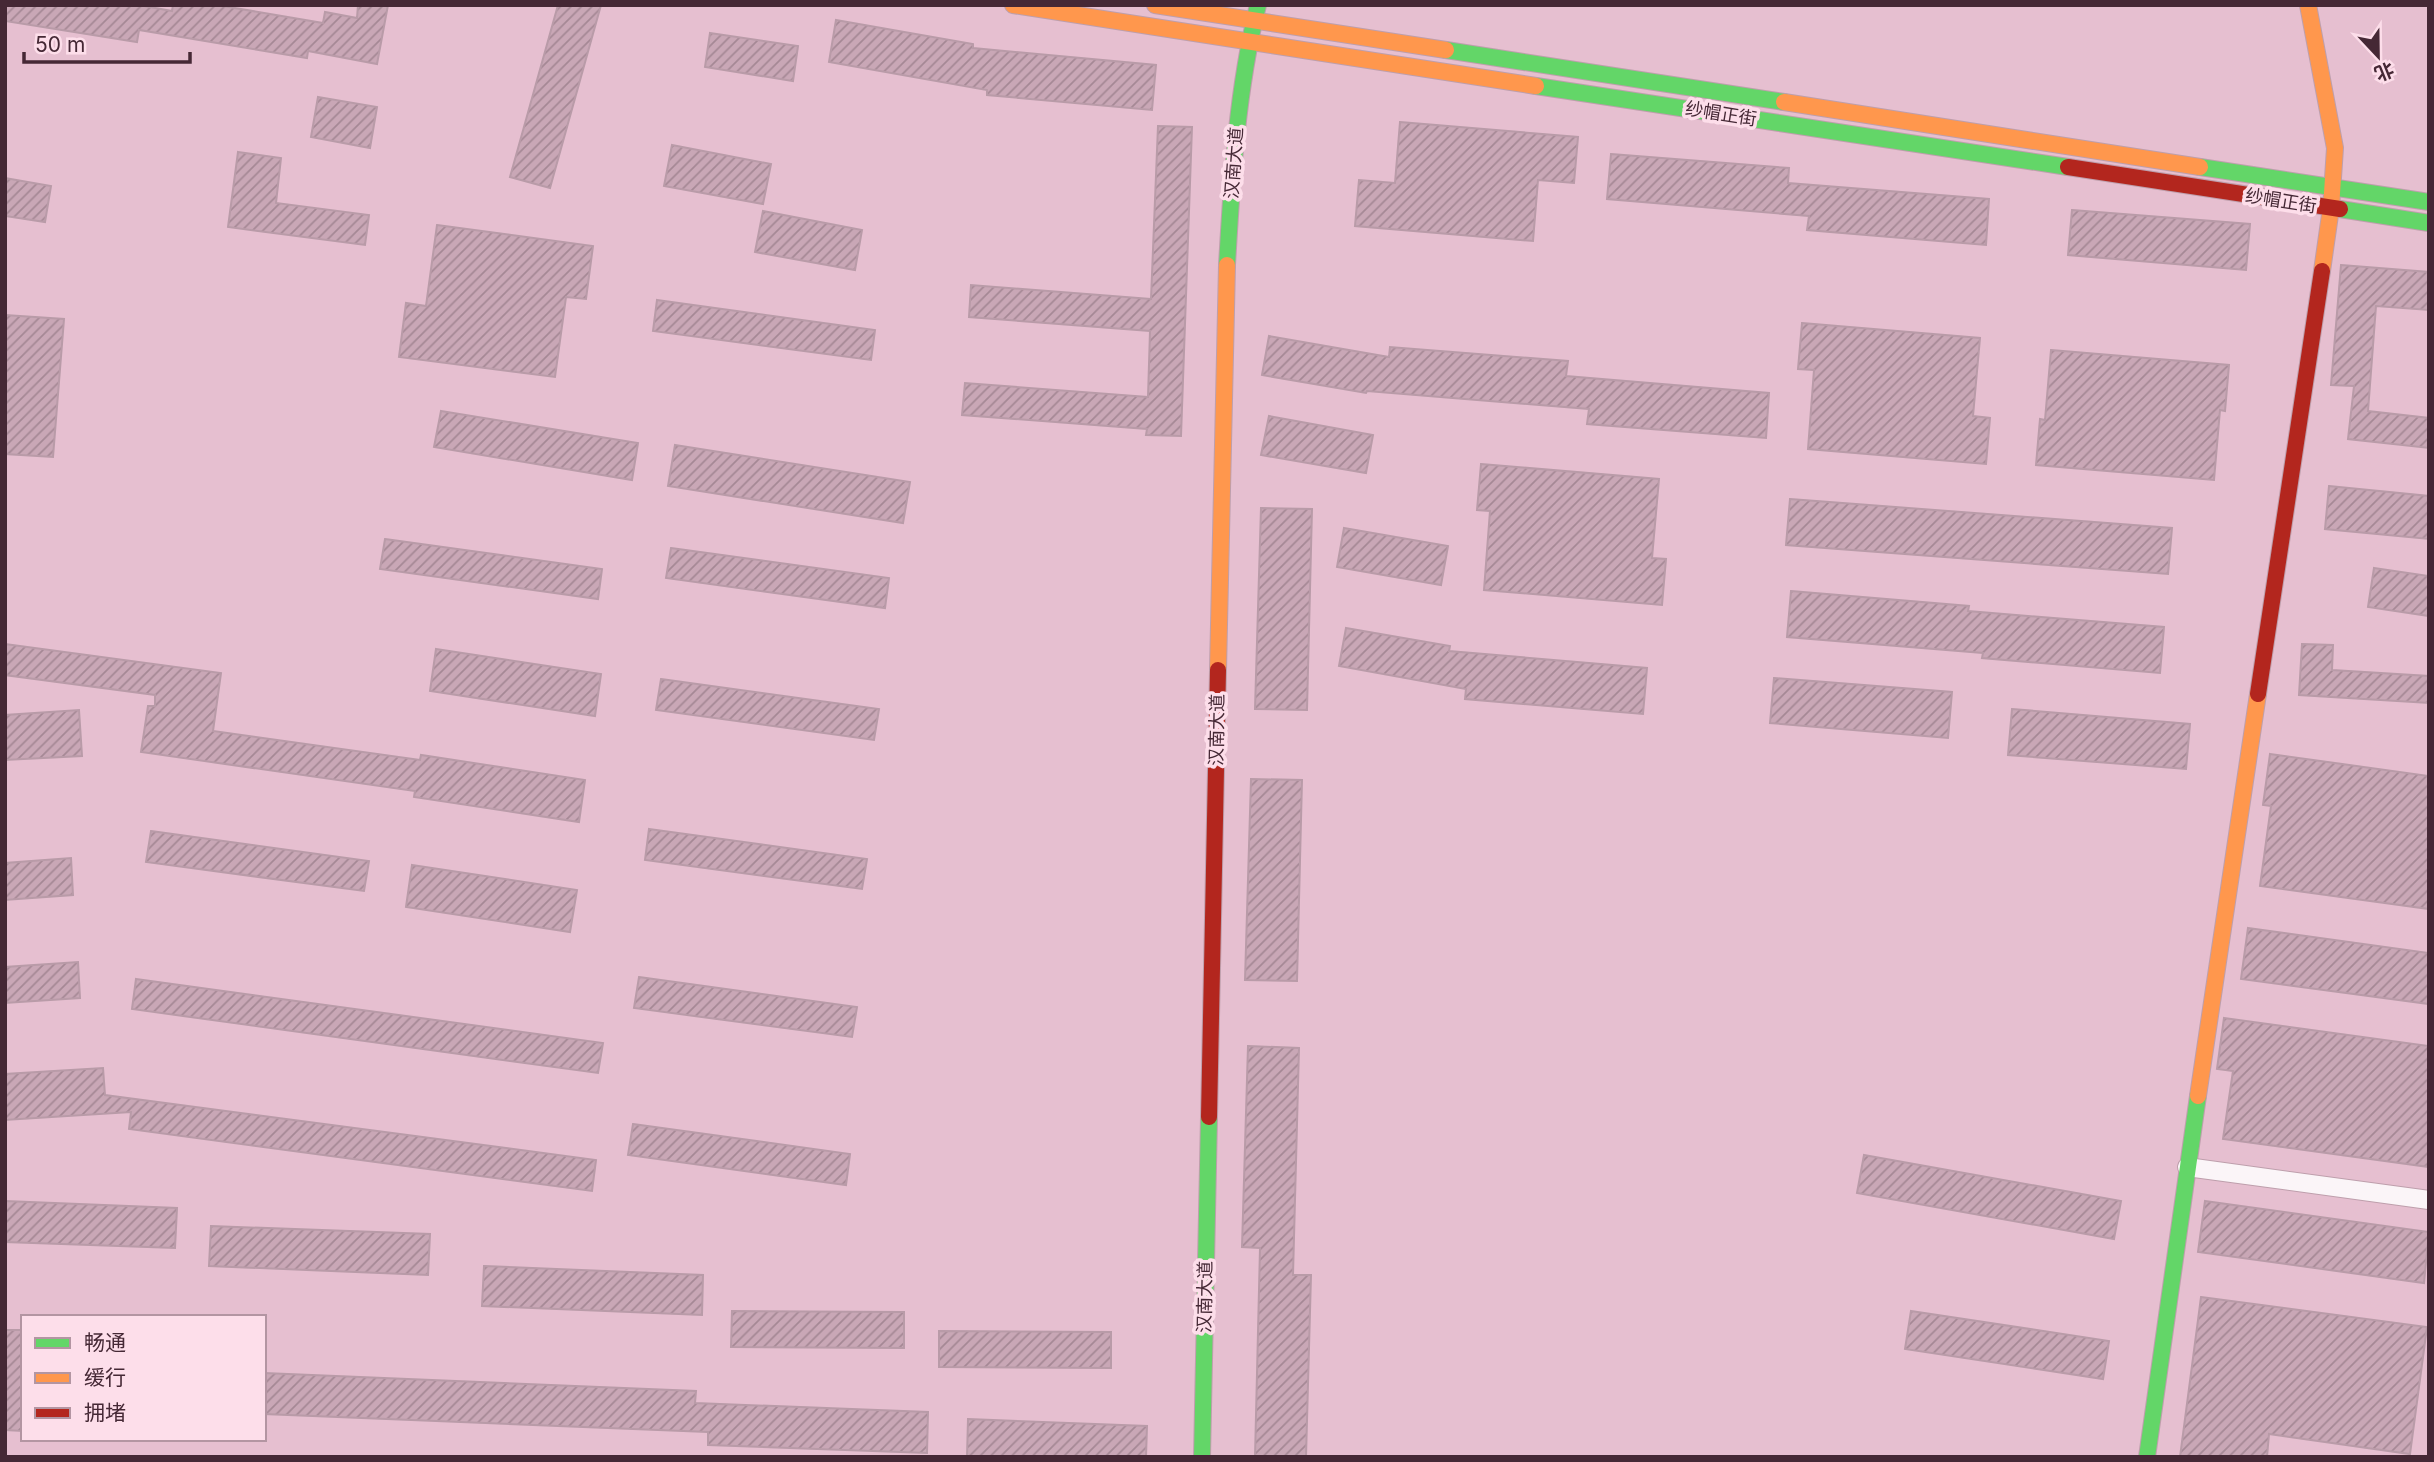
<svg xmlns="http://www.w3.org/2000/svg" width="2434" height="1462" viewBox="0 0 2434 1462" font-family="Inter,'Noto Sans SC',sans-serif">
<style>
.building{fill:url(#building-hatch);stroke:#b99ba8;stroke-width:2}
.lines{fill:none;stroke-linecap:round;stroke-linejoin:round}
.street-casing{stroke:#be9fac;stroke-width:20}
.fast-casing{stroke:#be9fac;stroke-width:18}
.slow-casing{stroke:#be9fac;stroke-width:18}
.jam-casing{stroke:#be9fac;stroke-width:18}
.street{stroke:#fbf5f8;stroke-width:18}
.fast{stroke:#63d668;stroke-width:16}
.slow{stroke:#ff974d;stroke-width:16}
.jam{stroke:#b3261e;stroke-width:16}
.labels{text-anchor:middle;stroke-width:7;stroke-linejoin:round;paint-order:stroke}
.street-label{font-size:18px;fill:#452835;stroke:#fddeea}
</style>
<defs>
<pattern id="building-hatch" width="6" height="6" patternUnits="userSpaceOnUse" patternTransform="scale(1.75)"><rect width="6" height="6" fill="#c9a7b6"/><path d="M-1 1l2-2M0 6l6-6M5 7l2-2" fill="none" stroke="#a58895"/></pattern>
</defs>
<rect width="100%" height="100%" fill="#e6bfd0"/>
<g class="building">
<polygon points="5,5 139,5 172,11 173,5 217,5 323,23 325,12 357,18 358,5 388,5 377,64 308,51 307,58 139,30 137,42 5,21"/>
<polygon points="558,5 601,5 550,188 510,177"/>
<polygon points="836,20 973,44 973,48 1156,65 1152,110 987,95 987,90 829,62"/>
<polygon points="710,33 798,46 793,81 705,67"/>
<polygon points="318,97 377,107 370,148 311,137"/>
<polygon points="1400,122 1578,137 1574,183 1538,180 1533,241 1355,226 1359,180 1395,183"/>
<polygon points="1158,126 1192,127 1181,436 1146,435 1147,429 962,415 965,383 1148,397 1150,331 969,317 971,285 1151,299"/>
<polygon points="672,145 771,164 763,204 664,186"/>
<polygon points="238,152 281,158 276,203 369,215 365,245 228,227"/>
<polygon points="1611,154 1789,168 1788,183 1989,199 1986,245 1807,230 1809,216 1607,199"/>
<polygon points="5,178 51,186 45,222 5,216"/>
<polygon points="2072,210 2250,224 2246,270 2068,255"/>
<polygon points="763,211 862,230 855,270 755,252"/>
<polygon points="437,225 593,246 586,299 566,297 555,377 399,357 406,303 426,306"/>
<polygon points="2341,265 2429,272 2429,310 2376,306 2368,411 2429,418 2429,448 2348,439 2354,386 2331,385"/>
<polygon points="657,300 875,330 871,360 653,331"/>
<polygon points="5,315 64,319 53,457 5,454"/>
<polygon points="1802,323 1980,338 1973,416 1990,418 1986,464 1808,449 1814,370 1798,369"/>
<polygon points="1269,336 1389,357 1390,347 1568,361 1566,376 1769,393 1766,438 1587,424 1589,409 1367,391 1366,393 1262,375"/>
<polygon points="2051,350 2229,365 2225,411 2220,410 2214,480 2036,465 2040,419 2045,420"/>
<polygon points="441,411 638,443 632,480 434,447"/>
<polygon points="1269,416 1373,435 1366,473 1261,455"/>
<polygon points="675,445 910,482 903,523 668,486"/>
<polygon points="1481,464 1659,479 1652,558 1666,559 1662,605 1484,590 1490,511 1477,510"/>
<polygon points="2329,486 2429,496 2429,539 2325,529"/>
<polygon points="1790,499 2172,528 2168,574 1786,545"/>
<polygon points="1261,508 1312,509 1307,710 1255,709"/>
<polygon points="1344,528 1448,546 1441,585 1337,567"/>
<polygon points="385,539 602,569 598,599 380,569"/>
<polygon points="671,548 889,578 885,608 666,578"/>
<polygon points="2374,568 2429,576 2429,616 2368,607"/>
<polygon points="1791,591 1969,606 1968,611 2164,627 2160,673 1982,658 1983,653 1787,637"/>
<polygon points="1346,628 1450,646 1449,651 1647,668 1643,714 1465,699 1466,689 1339,666"/>
<polygon points="5,644 221,673 213,731 420,760 421,755 585,780 579,822 414,797 415,791 141,752 148,706 155,706 155,695 5,675"/>
<polygon points="2302,644 2333,645 2332,670 2429,676 2429,703 2299,695"/>
<polygon points="436,649 601,674 595,716 430,691"/>
<polygon points="1774,678 1952,692 1948,738 1770,723"/>
<polygon points="661,679 879,709 874,740 656,710"/>
<polygon points="2012,709 2190,724 2186,769 2008,755"/>
<polygon points="79,710 82,756 5,760 5,715"/>
<polygon points="2270,754 2429,776 2429,909 2260,886 2271,806 2263,805"/>
<polygon points="1251,779 1302,780 1297,981 1245,980"/>
<polygon points="649,829 867,859 862,889 645,860"/>
<polygon points="151,831 369,861 364,891 146,862"/>
<polygon points="71,858 73,895 5,900 5,863"/>
<polygon points="412,865 577,890 570,932 406,907"/>
<polygon points="2248,928 2429,953 2429,1004 2241,979"/>
<polygon points="78,962 80,998 5,1003 5,967"/>
<polygon points="639,977 857,1007 852,1037 634,1008"/>
<polygon points="136,979 603,1043 598,1073 132,1009"/>
<polygon points="2224,1018 2429,1046 2429,1167 2223,1139 2233,1071 2217,1069"/>
<polygon points="1248,1046 1299,1048 1293,1275 1311,1275 1306,1457 1255,1457 1260,1248 1242,1247"/>
<polygon points="103,1068 105,1095 596,1160 592,1191 129,1129 131,1112 5,1120 5,1074"/>
<polygon points="633,1124 850,1154 846,1185 628,1155"/>
<polygon points="1864,1155 2121,1201 2114,1239 1857,1193"/>
<polygon points="5,1201 177,1208 175,1248 5,1242"/>
<polygon points="2205,1201 2429,1232 2424,1283 2198,1252"/>
<polygon points="211,1226 430,1234 428,1275 209,1266"/>
<polygon points="484,1266 703,1275 702,1315 482,1306"/>
<polygon points="2201,1297 2427,1327 2410,1454 2269,1434 2267,1457 2180,1457"/>
<polygon points="732,1311 904,1312 904,1348 731,1347"/>
<polygon points="1911,1311 2109,1341 2103,1379 1905,1349"/>
<polygon points="5,1330 23,1330 23,1431 5,1430"/>
<polygon points="939,1331 1111,1332 1111,1368 939,1367"/>
<polygon points="264,1373 696,1391 695,1403 928,1412 927,1453 708,1445 708,1432 264,1414"/>
<polygon points="968,1419 1147,1426 1146,1457 967,1457"/>
</g>
<g class="lines">
<defs>
<polyline id="street" points="2187,1167 2429,1200"/>
<g id="fast">
<polyline points="1446,50 1784,102"/>
<polyline points="1536,86 2068,167"/>
<polyline points="2200,167 2429,202"/>
<polyline points="2340,209 2429,223"/>
<path d="M 1227,265 C 1232,177 1237,91 1258,5"/>
<polyline points="1202,1457 1209,1117"/>
<polyline points="2147,1457 2198,1096"/>
</g>
<g id="slow">
<polyline points="1013,5 1536,86"/>
<polyline points="1155,5 1446,50"/>
<polyline points="2308,5 2335,148 2331,208 2322,271"/>
<polyline points="1784,102 2200,167"/>
<polyline points="1218,670 1227,265"/>
<polyline points="2198,1096 2258,694"/>
</g>
<g id="jam">
<polyline points="2068,167 2340,209"/>
<polyline points="2258,694 2322,271"/>
<polyline points="1209,1117 1218,670"/>
</g>
</defs>
<use href="#street" class="street-casing"/>
<use href="#fast" class="fast-casing"/>
<use href="#slow" class="slow-casing"/>
<use href="#jam" class="jam-casing"/>
<use href="#street" class="street"/>
<use href="#fast" class="fast"/>
<use href="#slow" class="slow"/>
<use href="#jam" class="jam"/>
</g>
<g class="labels">
<g class="street-label">
<text transform="translate(1721 114) rotate(9)" y="6">纱帽正街</text>
<text transform="translate(1234 163) rotate(-86)" y="6">汉南大道</text>
<text transform="translate(2281 201) rotate(9)" y="6">纱帽正街</text>
<text transform="translate(1217 730) rotate(-89)" y="6">汉南大道</text>
<text transform="translate(1205 1297) rotate(-89)" y="6">汉南大道</text>
</g>
</g>
<rect width="2434" height="1462" fill="none" stroke="#452835" stroke-width="14"/>
<rect x="21" y="1315" width="245" height="126" fill="#fddeea" stroke="#b395a2" stroke-width="2"/>
<rect x="35" y="1338" width="35" height="10" fill="#63d668" stroke="#b395a2" stroke-width="2"/>
<text x="84" y="1350" font-size="21" fill="#452835">畅通</text>
<rect x="35" y="1373" width="35" height="10" fill="#ff974d" stroke="#b395a2" stroke-width="2"/>
<text x="84" y="1385" font-size="21" fill="#452835">缓行</text>
<rect x="35" y="1408" width="35" height="10" fill="#b3261e" stroke="#b395a2" stroke-width="2"/>
<text x="84" y="1420" font-size="21" fill="#452835">拥堵</text>
<g transform="translate(2378 56) rotate(158)" stroke="#fddeea" stroke-width="5" paint-order="stroke">
<path d="M0-5L12 26L0 18L-12 26Z" fill="#452835"/>
<text y="-10" font-size="19" font-weight="bold" text-anchor="middle" fill="#452835">北</text>
</g>
<path d="M24 52v10h166v-10" fill="none" stroke="#452835" stroke-width="3.5"/>
<text x="35" y="52" font-size="21" fill="#452835" stroke="#fddeea" stroke-width="5" paint-order="stroke">50 m</text>
</svg>
